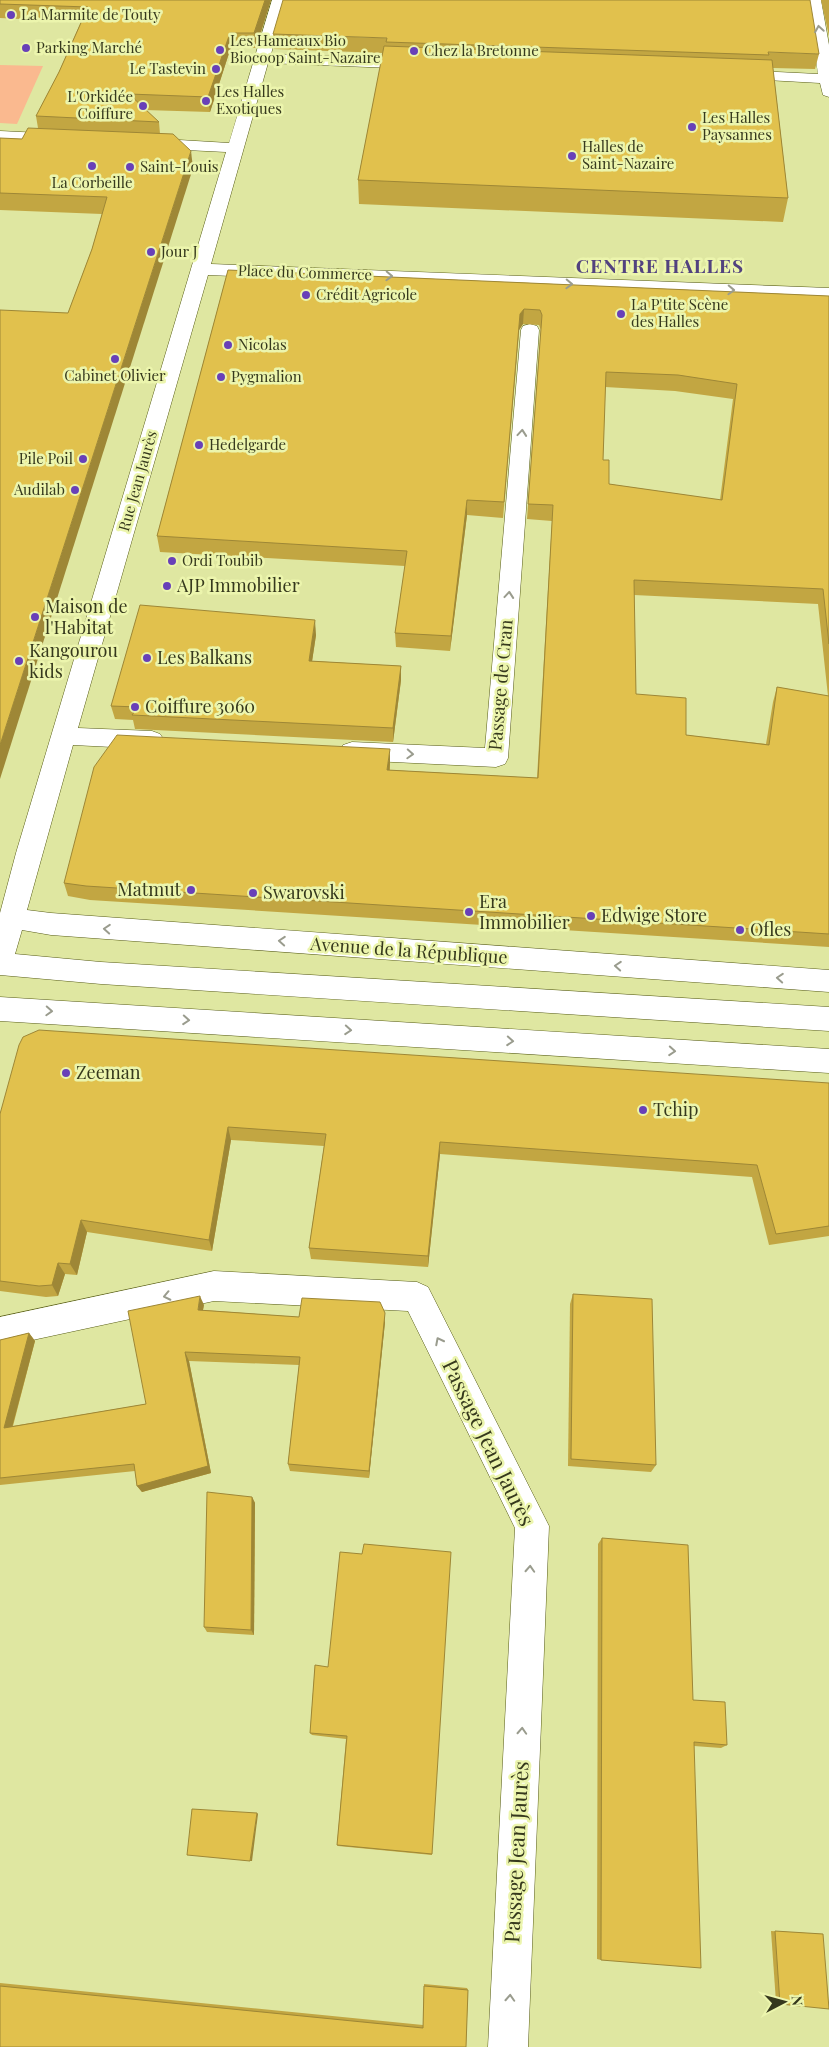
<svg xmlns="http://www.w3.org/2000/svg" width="829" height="2047" viewBox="0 0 829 2047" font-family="'Playfair Display',serif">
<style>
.green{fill:#fab98f}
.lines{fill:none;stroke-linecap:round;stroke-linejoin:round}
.minor-casing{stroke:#585d17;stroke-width:1}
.minor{fill:#fff;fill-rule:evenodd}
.wall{fill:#c2a642;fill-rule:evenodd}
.shaded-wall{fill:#9e8736}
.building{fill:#e1c14d;stroke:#9e8736;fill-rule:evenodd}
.oneway{stroke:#9a9c8e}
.poi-dot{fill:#6840b8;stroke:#ecf5ad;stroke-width:2}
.labels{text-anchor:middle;stroke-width:5;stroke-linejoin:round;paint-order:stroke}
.far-poi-label{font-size:15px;fill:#36391d;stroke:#ecf5ad;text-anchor:start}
.far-street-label{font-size:15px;fill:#36391d;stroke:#ecf5ad}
.poi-label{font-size:18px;fill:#36391d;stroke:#ecf5ad;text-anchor:start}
.street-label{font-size:18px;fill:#36391d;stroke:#ecf5ad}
.far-district-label{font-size:19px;font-weight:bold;letter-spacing:1px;fill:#52427f;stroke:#ecf5ad}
.near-street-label{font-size:21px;fill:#36391d;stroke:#ecf5ad}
</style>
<rect width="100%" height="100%" fill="#dfe7a1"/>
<polygon class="green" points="0,65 43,66 17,124 0,123"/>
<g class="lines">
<defs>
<g id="minor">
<polygon points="272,0 286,0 271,54 418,59 426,64 418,69 268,63 211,264 829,288 829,300 208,275 78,728 152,731 160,734 164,740 160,746 152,749 73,745 27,910 51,913 829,970 829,992 51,935 22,930 15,954 101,962 829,1007 829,1031 101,984 0,975 0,913 16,853 226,152 146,148 140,147 138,143 140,139 146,138 229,143"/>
<polygon points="807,0 821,0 829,45 829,97 823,95 820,83 730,78 728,75 730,72 736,70 818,74"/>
<polygon points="0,131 61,134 67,136 69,139 67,142 61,144 0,141"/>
<polygon points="530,324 537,326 539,330 508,758 505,764 496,767 352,760 343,757 340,751 343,745 352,742 485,748 521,330 523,326"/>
<polygon points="0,997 829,1049 829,1073 0,1021"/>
<polygon points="214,1271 417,1282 428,1287 549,1526 528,2047 488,2047 515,1528 408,1311 214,1301 0,1347 0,1317"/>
</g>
</defs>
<use href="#minor" class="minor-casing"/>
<use href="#minor" class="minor"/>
</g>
<g class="wall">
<polygon points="0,0 271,0 256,48 231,47 210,112 145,110 159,122 160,134 193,168 68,313 92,249 102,214 0,210 0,138 22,139 38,128 36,116 59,72 81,22 0,18"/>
<polygon points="821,0 829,0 829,36"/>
<polygon points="273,34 819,54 815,69 773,68 788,198 783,222 359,204 358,180 383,53 274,49"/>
<path d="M 228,270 L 829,296 L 829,947 L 90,900 L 68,896 L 64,883 L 390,763 L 390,770 L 537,778 L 552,521 L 527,519 L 541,330 L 539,325 L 523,324 L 519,330 L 503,518 L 467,515 L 450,651 L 396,647 L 395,633 L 405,566 L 160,552 L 157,536 ZM 605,387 L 675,391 L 733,399 L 720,500 L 609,484 L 603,460 ZM 634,595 L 818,604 L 828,696 L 777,687 L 773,702 L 766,744 L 686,735 L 636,694 Z"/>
<polygon points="316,635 312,661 401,666 401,680 393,742 135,729 133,720 115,719 111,706"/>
<polygon points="829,1083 829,1236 769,1245 752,1177 440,1154 428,1267 311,1259 309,1248 324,1146 231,1140 212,1251 87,1232 77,1275 65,1274 58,1296 46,1297 0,1291 0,1114"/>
<polygon points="573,1294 656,1465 651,1472 568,1466 570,1304"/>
<polygon points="204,1305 203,1310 299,1317 385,1322 369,1478 290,1471 288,1464 299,1365 189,1361 211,1473 142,1492 137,1486 135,1471 0,1485 0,1340 29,1333 35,1341 13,1426 146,1404"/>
<polygon points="252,1497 255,1503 254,1635 207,1632 204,1627"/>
<polygon points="602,1538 693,1700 727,1745 721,1748 694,1746 601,1960 597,1959 598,1544"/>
<polygon points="315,1665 432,1854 432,1855 338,1846 337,1845 346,1739 312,1735 310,1733"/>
<polygon points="771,1931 823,1934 780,2004 776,2002"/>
<polygon points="0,1983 423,2025 424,1984 467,1988 468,1990 466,2047 0,2047"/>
</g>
<g class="shaded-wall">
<polygon points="265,0 271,0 256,48 254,33"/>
<polygon points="230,33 231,47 210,112 208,97"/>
<polygon points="191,151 193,168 0,779 0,745"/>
<polygon points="524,309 523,324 519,330 503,518 520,314"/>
<polygon points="467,500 467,515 450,651 451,636"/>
<polygon points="315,620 316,635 310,675 309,661"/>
<polygon points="401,666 401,680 393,742 393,728"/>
<polygon points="390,749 390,763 388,784 387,770"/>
<polygon points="228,1127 231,1140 212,1251 209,1240"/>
<polygon points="440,1142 440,1154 428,1267 428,1256"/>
<polygon points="81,1220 87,1232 77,1275 70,1264"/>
<polygon points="58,1263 65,1274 58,1296 52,1285"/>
<polygon points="200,1296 204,1305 201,1319 198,1310"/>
<polygon points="385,1313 385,1322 369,1478 369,1471"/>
<polygon points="29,1333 35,1341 10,1435 4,1428"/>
<polygon points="185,1352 189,1361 211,1473 142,1492 137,1486"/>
<polygon points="252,1497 255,1503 254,1635 251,1630"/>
<polygon points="257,1813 258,1814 252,1861 250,1861"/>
</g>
<g class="building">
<polygon points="0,0 265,0 254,33 230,33 208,97 129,94 159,122 36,116 59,72 88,7 0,4"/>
<polygon points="283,0 810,0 819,54 768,52 769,55 386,42 387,38 273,34"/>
<polygon points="384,46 772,60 788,198 358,180"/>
<polygon points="28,128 173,134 191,151 0,745 0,310 68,313 92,249 107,197 0,193 0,138 22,139"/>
<path d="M 228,270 L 829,296 L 829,644 L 823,589 L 634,580 L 636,694 L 686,698 L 686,735 L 769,745 L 777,687 L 829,696 L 829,934 L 86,886 L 64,883 L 94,767 L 117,735 L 390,749 L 387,770 L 538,778 L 553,505 L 528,504 L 542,315 L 540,310 L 524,309 L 520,314 L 504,502 L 467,500 L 451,636 L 395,633 L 407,551 L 157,536 ZM 606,372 L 678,375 L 737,384 L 722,500 L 609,484 L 609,460 L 603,460 Z"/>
<polygon points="140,605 315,620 309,661 401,666 393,728 132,715 138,707 111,706"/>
<polygon points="39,1030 829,1083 829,1226 776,1234 757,1165 440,1142 428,1256 309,1248 326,1134 228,1127 209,1240 81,1220 70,1264 58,1263 52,1285 39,1286 0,1281 0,1114 19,1045 23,1037"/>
<polygon points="573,1294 652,1299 656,1465 571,1459"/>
<polygon points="200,1296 198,1310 299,1317 302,1298 380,1302 385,1313 369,1471 288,1464 300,1357 185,1352 208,1466 137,1486 134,1464 0,1478 0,1340 29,1333 4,1428 146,1404 128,1311"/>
<polygon points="207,1492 252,1497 251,1630 204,1627"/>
<polygon points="602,1538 688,1545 693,1700 725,1702 727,1745 694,1742 701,1968 601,1960"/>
<polygon points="364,1544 451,1552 432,1854 337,1845 347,1736 310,1733 315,1665 328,1667 340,1552 362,1554"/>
<polygon points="192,1809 257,1813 250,1861 187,1855"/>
<polygon points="775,1931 823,1934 829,2009 780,2004"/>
<polygon points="0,1986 423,2028 424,1986 468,1990 466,2047 0,2047"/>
</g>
<defs><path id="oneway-chevron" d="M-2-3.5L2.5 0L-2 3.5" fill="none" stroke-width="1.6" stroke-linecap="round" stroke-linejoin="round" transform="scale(1.25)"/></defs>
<g class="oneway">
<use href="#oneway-chevron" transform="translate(819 29) rotate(-99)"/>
<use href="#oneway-chevron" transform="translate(389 276) rotate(2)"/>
<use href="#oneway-chevron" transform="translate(569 284) rotate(2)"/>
<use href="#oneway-chevron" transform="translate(731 290) rotate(2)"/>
<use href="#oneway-chevron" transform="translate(522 433) rotate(-85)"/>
<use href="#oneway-chevron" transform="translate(509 595) rotate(-85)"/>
<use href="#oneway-chevron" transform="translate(410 754) rotate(3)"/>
<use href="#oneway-chevron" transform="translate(107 929) rotate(-176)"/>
<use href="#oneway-chevron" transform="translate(282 941) rotate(-176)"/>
<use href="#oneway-chevron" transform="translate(618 966) rotate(-176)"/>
<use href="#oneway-chevron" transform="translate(780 978) rotate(-176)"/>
<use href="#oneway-chevron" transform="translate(49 1011) rotate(3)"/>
<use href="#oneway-chevron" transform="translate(186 1020) rotate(4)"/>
<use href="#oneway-chevron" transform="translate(348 1030) rotate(4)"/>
<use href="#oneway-chevron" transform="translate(510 1041) rotate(4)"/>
<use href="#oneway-chevron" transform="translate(672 1051) rotate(4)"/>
<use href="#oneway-chevron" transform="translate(167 1296) rotate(168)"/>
<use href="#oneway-chevron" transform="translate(439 1341) rotate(-117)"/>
<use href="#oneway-chevron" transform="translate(530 1569) rotate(-87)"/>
<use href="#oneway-chevron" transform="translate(522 1731) rotate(-87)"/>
<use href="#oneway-chevron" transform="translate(510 1998) rotate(-87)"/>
</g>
<g class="poi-dot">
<circle cx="11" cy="15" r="5"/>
<circle cx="26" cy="48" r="5"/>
<circle cx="220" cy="50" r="5"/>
<circle cx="414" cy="51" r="5"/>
<circle cx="216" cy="69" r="5"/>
<circle cx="206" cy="101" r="5"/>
<circle cx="143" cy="106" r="5"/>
<circle cx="692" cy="127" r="5"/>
<circle cx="572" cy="156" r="5"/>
<circle cx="92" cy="166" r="5"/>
<circle cx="130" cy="167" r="5"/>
<circle cx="151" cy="252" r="5"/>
<circle cx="306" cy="295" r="5"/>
<circle cx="621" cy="314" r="5"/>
<circle cx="228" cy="345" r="5"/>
<circle cx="115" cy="359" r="5"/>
<circle cx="221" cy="377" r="5"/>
<circle cx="199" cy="445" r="5"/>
<circle cx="83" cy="459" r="5"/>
<circle cx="75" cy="490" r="5"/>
<circle cx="172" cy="561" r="5"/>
<circle cx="167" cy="586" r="5"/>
<circle cx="35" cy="617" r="5"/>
<circle cx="147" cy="658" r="5"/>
<circle cx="19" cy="661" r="5"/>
<circle cx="135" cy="707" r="5"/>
<circle cx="191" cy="890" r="5"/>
<circle cx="253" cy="893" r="5"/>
<circle cx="469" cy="912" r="5"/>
<circle cx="591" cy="916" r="5"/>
<circle cx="740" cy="930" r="5"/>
<circle cx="66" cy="1073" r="5"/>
<circle cx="643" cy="1110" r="5"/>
</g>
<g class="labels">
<g class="far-poi-label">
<text x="21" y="20">La Marmite de Touty</text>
<text x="230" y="46">Les Hameaux Bio<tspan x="230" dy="17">Biocoop Saint-Nazaire</tspan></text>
<text x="36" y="53">Parking Marché</text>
<text x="424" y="56">Chez la Bretonne</text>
<text x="206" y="74" text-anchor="end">Le Tastevin</text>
<text x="216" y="97">Les Halles<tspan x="216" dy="17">Exotiques</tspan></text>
<text x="133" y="102" text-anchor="end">L'Orkidée<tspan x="133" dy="17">Coiffure</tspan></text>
<text x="702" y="123">Les Halles<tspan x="702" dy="17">Paysannes</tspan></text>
<text x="582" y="152">Halles de<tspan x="582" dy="17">Saint-Nazaire</tspan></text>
<text x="140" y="172">Saint-Louis</text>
<text x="92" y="188" text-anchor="middle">La Corbeille</text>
<text x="161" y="257">Jour J</text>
<text x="316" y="300">Crédit Agricole</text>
<text x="631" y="310">La P'tite Scène<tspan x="631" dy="17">des Halles</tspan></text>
<text x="238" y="350">Nicolas</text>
<text x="115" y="381" text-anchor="middle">Cabinet Olivier</text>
<text x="231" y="382">Pygmalion</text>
<text x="209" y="450">Hedelgarde</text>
<text x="73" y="464" text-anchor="end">Pile Poil</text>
<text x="65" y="495" text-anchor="end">Audilab</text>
<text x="182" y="566">Ordi Toubib</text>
</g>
<g class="far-street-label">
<text transform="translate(305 273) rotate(2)" y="5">Place du Commerce</text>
<text transform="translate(138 481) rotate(-74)" y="5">Rue Jean Jaurès</text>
</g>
<g class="poi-label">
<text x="177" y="592">AJP Immobilier</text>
<text x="45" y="613">Maison de<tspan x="45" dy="21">l'Habitat</tspan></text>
<text x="29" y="657">Kangourou<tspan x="29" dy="21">kids</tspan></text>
<text x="157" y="664">Les Balkans</text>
<text x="145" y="713">Coiffure 3060</text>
<text x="181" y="896" text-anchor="end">Matmut</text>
<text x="263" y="899">Swarovski</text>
<text x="479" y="908">Era<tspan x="479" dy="21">Immobilier</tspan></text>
<text x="601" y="922">Edwige Store</text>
<text x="750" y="936">Ofles</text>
<text x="76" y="1079">Zeeman</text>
<text x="653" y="1116">Tchip</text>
</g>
<g class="street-label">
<text transform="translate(501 685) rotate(-85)" y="6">Passage de Cran</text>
<text transform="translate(409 951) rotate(4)" y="6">Avenue de la République</text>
</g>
<g class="far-district-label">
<text x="660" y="273">CENTRE HALLES</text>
</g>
<g class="near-street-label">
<text transform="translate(488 1443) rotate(64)" y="7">Passage Jean Jaurès</text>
<text transform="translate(517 1852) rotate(-87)" y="7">Passage Jean Jaurès</text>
</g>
</g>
<g transform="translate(784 2002) rotate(84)" stroke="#ecf5ad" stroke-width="4" paint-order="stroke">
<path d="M0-4L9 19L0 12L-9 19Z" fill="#36391d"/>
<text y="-8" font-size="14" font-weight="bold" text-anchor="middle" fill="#36391d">N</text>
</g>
</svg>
